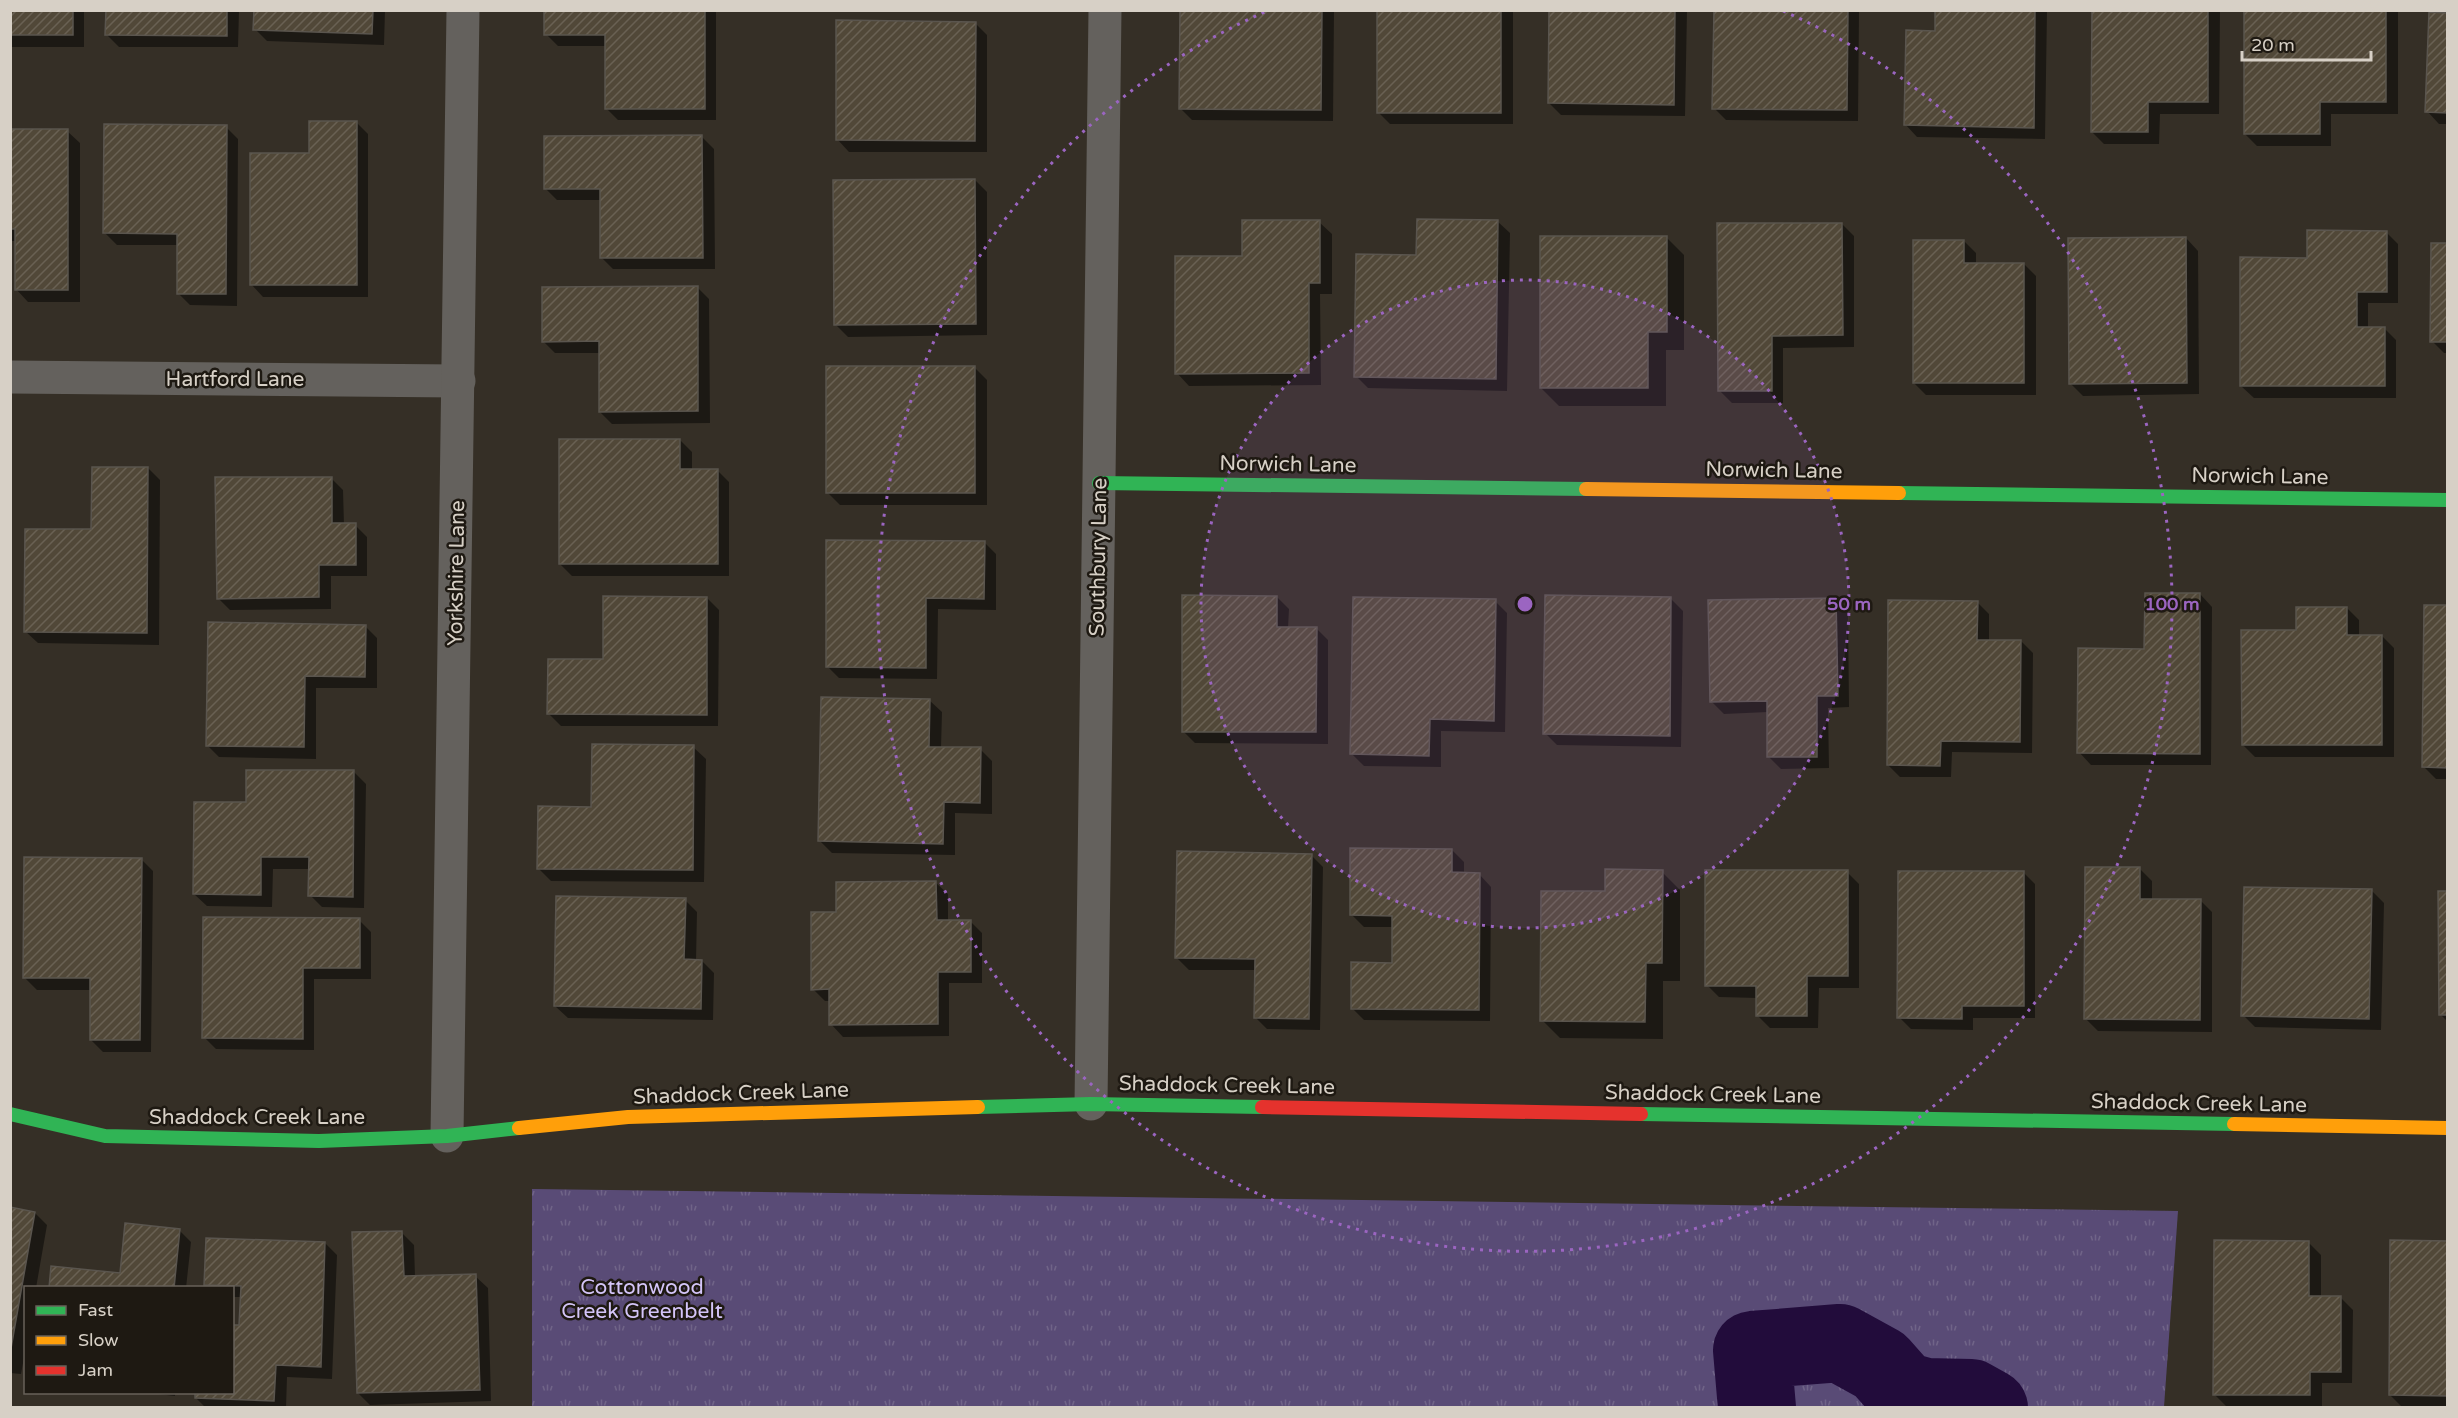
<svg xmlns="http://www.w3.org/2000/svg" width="2458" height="1418" viewBox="0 0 2458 1418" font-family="'Varela Round',sans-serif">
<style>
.park{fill:url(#park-tufts)}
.shadow{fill:#0007}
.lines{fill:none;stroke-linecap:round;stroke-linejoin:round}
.river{stroke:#220c3b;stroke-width:78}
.building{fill:url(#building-hatch);stroke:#5a554e;stroke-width:1.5}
.street{stroke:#64615d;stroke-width:33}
.fast{stroke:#30b455;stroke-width:14}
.slow{stroke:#ff9f0a;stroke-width:14}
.jam{stroke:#e5322d;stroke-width:14}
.ring{fill:none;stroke:#9b65c1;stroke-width:3;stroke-dasharray:3 6}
.labels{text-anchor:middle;stroke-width:5;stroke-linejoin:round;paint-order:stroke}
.street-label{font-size:21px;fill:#d7d0c6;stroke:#1e1912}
.park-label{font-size:21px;fill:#d4c5f9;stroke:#1e1912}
.centre{fill:#9b65c1;stroke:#1e1912;stroke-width:3}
.ring-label{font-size:18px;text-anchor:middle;font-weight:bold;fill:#9b65c1;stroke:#1e1912;stroke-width:5;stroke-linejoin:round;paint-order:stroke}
</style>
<defs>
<pattern id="park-tufts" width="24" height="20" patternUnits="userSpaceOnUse" patternTransform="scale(1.5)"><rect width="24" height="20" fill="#594b76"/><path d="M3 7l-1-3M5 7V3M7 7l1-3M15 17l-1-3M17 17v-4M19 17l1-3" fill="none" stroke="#706488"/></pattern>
<pattern id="building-hatch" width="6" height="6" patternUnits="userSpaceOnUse" patternTransform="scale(1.5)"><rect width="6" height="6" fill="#514838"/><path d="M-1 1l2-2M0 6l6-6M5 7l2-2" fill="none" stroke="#696153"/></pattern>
</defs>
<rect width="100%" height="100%" fill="#352f26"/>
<polygon class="park" points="532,1189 2178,1211 2164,1407 532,1407"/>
<g class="shadow">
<rect x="10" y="10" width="74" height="37"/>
<polygon points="107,10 239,10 238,47 119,47 107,35"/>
<polygon points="255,10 385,10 384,45 267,41 255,29"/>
<polygon points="546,10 716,10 716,120 618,120 606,108 606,46 558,46 546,34"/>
<polygon points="1181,10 1334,10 1333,121 1192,120 1180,108"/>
<polygon points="1378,10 1513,10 1513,124 1390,124 1378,112"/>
<polygon points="1550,10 1687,10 1685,116 1561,115 1549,103"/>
<polygon points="1715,10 1859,10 1858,121 1726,120 1714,108"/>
<polygon points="1937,10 2047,10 2045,139 1917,137 1905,124 1937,33"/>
<polygon points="2093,10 2220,10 2219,114 2160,114 2159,144 2104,144 2092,132"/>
<polygon points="2245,10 2398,10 2398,114 2331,114 2331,146 2257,146 2245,134"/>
<polygon points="2448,14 2448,124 2439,124 2427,111"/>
<polygon points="975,23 987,35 987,152 849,152 837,139"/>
<polygon points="356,122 368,134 368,297 263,297 251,284 311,155"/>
<polygon points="226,127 238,139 237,306 190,305 178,293 179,245 117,245 105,233"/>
<polygon points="10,131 67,131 80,143 80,302 28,302 16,289 16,241 10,241"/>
<polygon points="702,137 714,149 715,269 613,269 601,257 601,200 557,200 545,188"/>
<polygon points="975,180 987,192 987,335 848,337 836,325"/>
<polygon points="1497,221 1510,233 1507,391 1368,388 1356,376 1417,256"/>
<polygon points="1319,222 1332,234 1332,294 1320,294 1321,385 1189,386 1177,373 1244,258"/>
<polygon points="1842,224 1854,236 1854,347 1783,348 1783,403 1732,403 1720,391"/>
<polygon points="2386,232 2398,244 2398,303 2368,303 2368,328 2384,328 2396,340 2396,398 2254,398 2241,386 2309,259"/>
<polygon points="1666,237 1684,255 1684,350 1666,350 1666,406 1559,406 1541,388"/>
<polygon points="2186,238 2198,251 2199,394 2083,396 2071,384"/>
<polygon points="1964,241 1976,253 1976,264 2024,264 2036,276 2036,395 1926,395 1914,383"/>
<polygon points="2448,245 2448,353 2444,353 2432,341"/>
<polygon points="697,287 709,299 710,423 612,424 600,412 600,353 555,353 543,341"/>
<polygon points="975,368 987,380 987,505 840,505 828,493"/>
<polygon points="680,440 692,452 692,470 717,470 729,482 729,576 572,576 560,564"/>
<polygon points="148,468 160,480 159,645 38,643 25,631 92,531"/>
<polygon points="331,478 343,490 344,525 355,525 367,537 367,576 331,576 331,609 230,610 218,598"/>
<polygon points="10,487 12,647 10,647"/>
<polygon points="984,542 996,554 996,610 938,609 937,679 839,678 827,666"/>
<polygon points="2200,594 2212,607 2211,765 2091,765 2079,752 2146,650"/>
<polygon points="1277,597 1289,609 1288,628 1316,628 1328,640 1328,744 1195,743 1183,731"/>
<polygon points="707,598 719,610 718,726 561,726 549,714 604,661"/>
<polygon points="1671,599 1683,611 1681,747 1557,745 1545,733"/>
<polygon points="1836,600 1848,612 1849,707 1828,708 1829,768 1781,769 1769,757 1768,712 1724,714 1711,701"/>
<polygon points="1495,601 1507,613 1505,732 1441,731 1441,767 1364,766 1352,754"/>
<polygon points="1977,602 1989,614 1989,641 2021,641 2033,653 2032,753 1952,752 1951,777 1900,777 1888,765"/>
<polygon points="2448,607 2448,779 2436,779 2424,767"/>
<polygon points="2347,608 2359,620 2359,636 2382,636 2394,648 2394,757 2255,757 2243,745 2297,631"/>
<polygon points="365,626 377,638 377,688 316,688 316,759 219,757 207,745"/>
<polygon points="929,700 942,712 941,748 980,749 992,761 992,814 955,813 955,855 832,853 820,841"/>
<polygon points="693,747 706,759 704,882 551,881 539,869 593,808"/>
<polygon points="354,772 366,784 364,908 322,907 310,895 310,869 273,869 272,907 207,906 194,894 247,803"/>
<polygon points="1452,850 1464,862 1464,874 1479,874 1491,887 1490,1021 1364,1020 1352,1008 1393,964 1393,927 1364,927 1352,915"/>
<polygon points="1311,855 1323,867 1320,1030 1267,1029 1255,1017 1256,970 1189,970 1177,958"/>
<polygon points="141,859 153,871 151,1052 103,1052 91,1040 92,990 37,990 25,978"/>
<polygon points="2140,869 2152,881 2152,900 2200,900 2212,912 2212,1032 2098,1031 2086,1019"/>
<polygon points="1662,872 1680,890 1680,981 1663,981 1663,1039 1560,1038 1542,1020 1606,892"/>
<polygon points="1847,872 1859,884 1859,988 1819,988 1818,1028 1770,1028 1758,1016 1758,998 1719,997 1707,985"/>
<polygon points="2023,872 2035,884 2035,1018 1973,1018 1973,1030 1911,1029 1899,1017"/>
<polygon points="935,882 948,894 948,921 970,921 982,933 982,983 949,983 949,1036 843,1037 831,1024 831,1001 825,1001 813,989 837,914"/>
<polygon points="2372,891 2384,903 2381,1030 2255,1027 2243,1015"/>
<polygon points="2448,892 2448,1022 2440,1014"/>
<polygon points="685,900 697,912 696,961 702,961 714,973 713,1020 568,1018 555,1006"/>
<polygon points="359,920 371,932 371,979 314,979 314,1050 216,1049 204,1037"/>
<polygon points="10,1209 35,1213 47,1225 36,1288 26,1288 26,1347 21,1374 10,1373"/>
<polygon points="179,1230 191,1242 186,1288 50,1288 121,1275"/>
<polygon points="402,1233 414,1245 415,1277 475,1276 488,1288 491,1401 370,1405 358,1393"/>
<polygon points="325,1243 337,1255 332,1379 287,1377 286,1408 206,1408 196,1398 232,1392 242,1297 232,1297 232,1288 209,1288 205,1284"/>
<polygon points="2309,1243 2321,1255 2321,1297 2341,1298 2353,1310 2352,1383 2322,1383 2322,1407 2226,1406 2214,1394"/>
<polygon points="2448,1243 2448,1407 2402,1407 2390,1395"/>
<polygon points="141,1392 175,1392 175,1396"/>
</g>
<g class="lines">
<polyline class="river" points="1757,1408 1752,1350 1840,1343 1880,1365 1903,1391 1925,1397 1971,1398 1989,1408"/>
</g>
<g class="building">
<rect x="10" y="10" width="63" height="25"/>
<polygon points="106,10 227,10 227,36 105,35"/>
<polygon points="254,10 373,10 372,34 253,30"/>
<polygon points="544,10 705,10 705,109 605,109 605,35 544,35"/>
<polygon points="1180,10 1322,10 1321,110 1179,109"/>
<rect x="1377" y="10" width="124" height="103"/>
<polygon points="1549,10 1675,10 1674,105 1548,103"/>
<polygon points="1714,10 1848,10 1847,110 1712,109"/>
<polygon points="1935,10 2035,10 2034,128 1904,125 1906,30 1935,31"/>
<polygon points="2092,10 2208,10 2208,102 2148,102 2148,132 2091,132"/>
<polygon points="2244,10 2386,10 2386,102 2320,102 2320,134 2244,134"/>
<polygon points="2429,12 2448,13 2448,113 2425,112"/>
<polygon points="836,20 976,22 975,141 836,140"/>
<polygon points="309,121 357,121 357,285 250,285 250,153 309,153"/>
<polygon points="104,124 227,125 226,294 177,294 177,234 103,233"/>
<polygon points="10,129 68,129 68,290 15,290 15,229 10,229"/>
<polygon points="702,135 703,258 600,258 600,189 544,189 544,136"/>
<polygon points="975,179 976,324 834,325 833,180"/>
<polygon points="1417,219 1498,220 1496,379 1354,377 1356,254 1416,255"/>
<polygon points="1242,220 1320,220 1320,283 1309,283 1309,373 1175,374 1175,256 1242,256"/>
<polygon points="1717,223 1842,223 1843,335 1772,336 1772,391 1718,391"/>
<polygon points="2307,230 2387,231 2387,292 2357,292 2357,327 2385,327 2385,386 2240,386 2240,257 2307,258"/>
<polygon points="1540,236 1667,236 1667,332 1648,332 1648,388 1540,388"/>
<polygon points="2186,237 2187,383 2069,384 2068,238"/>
<polygon points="1913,240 1964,240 1964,263 2024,263 2024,383 1913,383"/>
<polygon points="2431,243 2448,243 2448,342 2430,342"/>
<polygon points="698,286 698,411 599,412 599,341 542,342 542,287"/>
<rect x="826" y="366" width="149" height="127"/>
<polygon points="559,439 680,439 680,469 718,469 718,564 559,564"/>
<polygon points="92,467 148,467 147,633 24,632 25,529 91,529"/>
<polygon points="215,477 332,477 332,523 356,523 356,565 319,565 319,597 217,599"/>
<polygon points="826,540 985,541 984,599 926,598 926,668 826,667"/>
<polygon points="2145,593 2200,593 2200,754 2077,753 2078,648 2144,649"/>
<polygon points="1182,595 1277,596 1277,627 1317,627 1316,732 1182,732"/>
<polygon points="1545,595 1671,597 1670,736 1543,734"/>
<polygon points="603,596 707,597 707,715 547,714 548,659 603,659"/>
<polygon points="1353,597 1496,599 1494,721 1430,719 1429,756 1350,754"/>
<polygon points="1836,598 1838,696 1817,696 1817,757 1767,757 1767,701 1710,702 1708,600"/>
<polygon points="1888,600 1978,601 1977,640 2021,640 2020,742 1941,741 1940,766 1887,765"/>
<polygon points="2424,605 2448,605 2448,768 2422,767"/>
<polygon points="2296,607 2347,607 2347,635 2382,635 2382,745 2242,745 2241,630 2296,630"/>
<polygon points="208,622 366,625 365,677 305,676 304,747 206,746"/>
<polygon points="821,697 930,699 929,747 981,747 980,803 944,802 943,844 818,841"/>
<polygon points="592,744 694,745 693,870 537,869 538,806 591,807"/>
<polygon points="246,770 354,770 353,897 308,896 309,857 261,857 261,895 193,894 194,802 246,802"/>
<polygon points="1350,848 1452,849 1452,872 1480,873 1479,1010 1351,1009 1351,962 1392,963 1392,916 1350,915"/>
<polygon points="1177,851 1312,854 1309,1019 1254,1018 1255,959 1175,958"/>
<polygon points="24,857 142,858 140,1040 90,1040 90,978 23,978"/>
<polygon points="2085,867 2140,867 2140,899 2201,899 2200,1020 2084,1019"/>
<polygon points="1605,869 1663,870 1662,963 1646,963 1645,1022 1540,1021 1541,891 1605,891"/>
<polygon points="1705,870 1848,870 1848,976 1807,976 1807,1016 1756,1016 1756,986 1705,986"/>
<polygon points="1898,871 2024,871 2024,1006 1962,1006 1962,1019 1897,1018"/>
<polygon points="936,881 937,920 971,920 971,972 938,972 938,1024 829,1025 829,989 811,990 811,912 836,912 836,882"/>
<polygon points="2244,887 2372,889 2369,1019 2241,1016"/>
<polygon points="2438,891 2448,891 2448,1015 2439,1015"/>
<polygon points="556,896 686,898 684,959 702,960 701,1009 554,1006"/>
<polygon points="203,917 360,918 360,968 303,968 303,1039 202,1038"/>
<polygon points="10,1207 35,1212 10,1354"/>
<polygon points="125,1223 180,1229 174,1288 49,1288 51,1266 120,1273"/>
<polygon points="402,1231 404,1276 476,1274 480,1390 357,1393 352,1232"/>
<polygon points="206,1238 325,1242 321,1367 276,1365 274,1401 195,1398 195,1392 232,1392 232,1325 239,1325 241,1286 204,1285"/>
<polygon points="2214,1240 2309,1241 2309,1296 2341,1296 2341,1372 2310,1372 2310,1395 2213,1395"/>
<polygon points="2390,1240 2448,1241 2448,1396 2389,1395"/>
</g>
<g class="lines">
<g class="street">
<polyline points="10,377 459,381"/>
<polyline points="1091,1104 1105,10"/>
<polyline points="447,1136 463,10"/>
</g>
<g class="fast">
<polyline points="1099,483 1586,489"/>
<polyline points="1899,493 2448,500"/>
<polyline points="978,1107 1091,1104 1262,1107"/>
<polyline points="10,1114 105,1136 319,1141 447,1136 519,1128"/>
<polyline points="1641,1114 2234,1124"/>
</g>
<g class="slow">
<polyline points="1586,489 1899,493"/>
<polyline points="2234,1124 2448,1128"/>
<polyline points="519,1128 628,1117 978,1107"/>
</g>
<polyline class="jam" points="1262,1107 1641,1114"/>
</g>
<circle cx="1525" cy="604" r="324" fill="#9b65c1" fill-opacity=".12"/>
<g class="ring">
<circle cx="1525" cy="604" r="324"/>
<path d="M1783 11A647 647 0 1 1 1267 11"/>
</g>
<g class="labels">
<g class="street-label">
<text x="235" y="386">Hartford Lane</text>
<text transform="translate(1288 464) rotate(1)" y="7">Norwich Lane</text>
<text transform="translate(1774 470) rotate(1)" y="7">Norwich Lane</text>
<text transform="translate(2260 476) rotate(1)" y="7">Norwich Lane</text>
<text transform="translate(1098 557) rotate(-89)" y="7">Southbury Lane</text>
<text transform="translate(456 573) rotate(-89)" y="7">Yorkshire Lane</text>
<text transform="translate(1227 1085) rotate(1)" y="7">Shaddock Creek Lane</text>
<text transform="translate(741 1093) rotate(-2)" y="7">Shaddock Creek Lane</text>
<text transform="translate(1713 1094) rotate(1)" y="7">Shaddock Creek Lane</text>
<text transform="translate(2199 1103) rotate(1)" y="7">Shaddock Creek Lane</text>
<text x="257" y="1124">Shaddock Creek Lane</text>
</g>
<g class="park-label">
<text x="642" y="1294">Cottonwood<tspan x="642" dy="24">Creek Greenbelt</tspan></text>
</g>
</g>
<circle cx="1525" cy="604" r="9" class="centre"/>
<g class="ring-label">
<text x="1849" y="610">50 m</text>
<text x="2172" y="610">100 m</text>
</g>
<rect width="2458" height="1418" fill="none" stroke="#d7d0c6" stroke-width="24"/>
<rect x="24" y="1286" width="210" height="108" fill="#1e1912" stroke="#68625a" stroke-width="1.5"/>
<rect x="36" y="1306" width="30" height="9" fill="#30b455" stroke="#68625a" stroke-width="1.5"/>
<text x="78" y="1316" font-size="18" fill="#d7d0c6">Fast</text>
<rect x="36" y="1336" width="30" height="9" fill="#ff9f0a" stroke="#68625a" stroke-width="1.5"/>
<text x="78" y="1346" font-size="18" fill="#d7d0c6">Slow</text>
<rect x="36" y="1366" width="30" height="9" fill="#e5322d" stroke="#68625a" stroke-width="1.5"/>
<text x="78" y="1376" font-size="18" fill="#d7d0c6">Jam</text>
<path d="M2242 51v9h129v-9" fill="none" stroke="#d7d0c6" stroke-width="3"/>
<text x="2251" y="51" font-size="18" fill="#d7d0c6" stroke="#1e1912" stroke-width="4.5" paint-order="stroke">20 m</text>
</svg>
